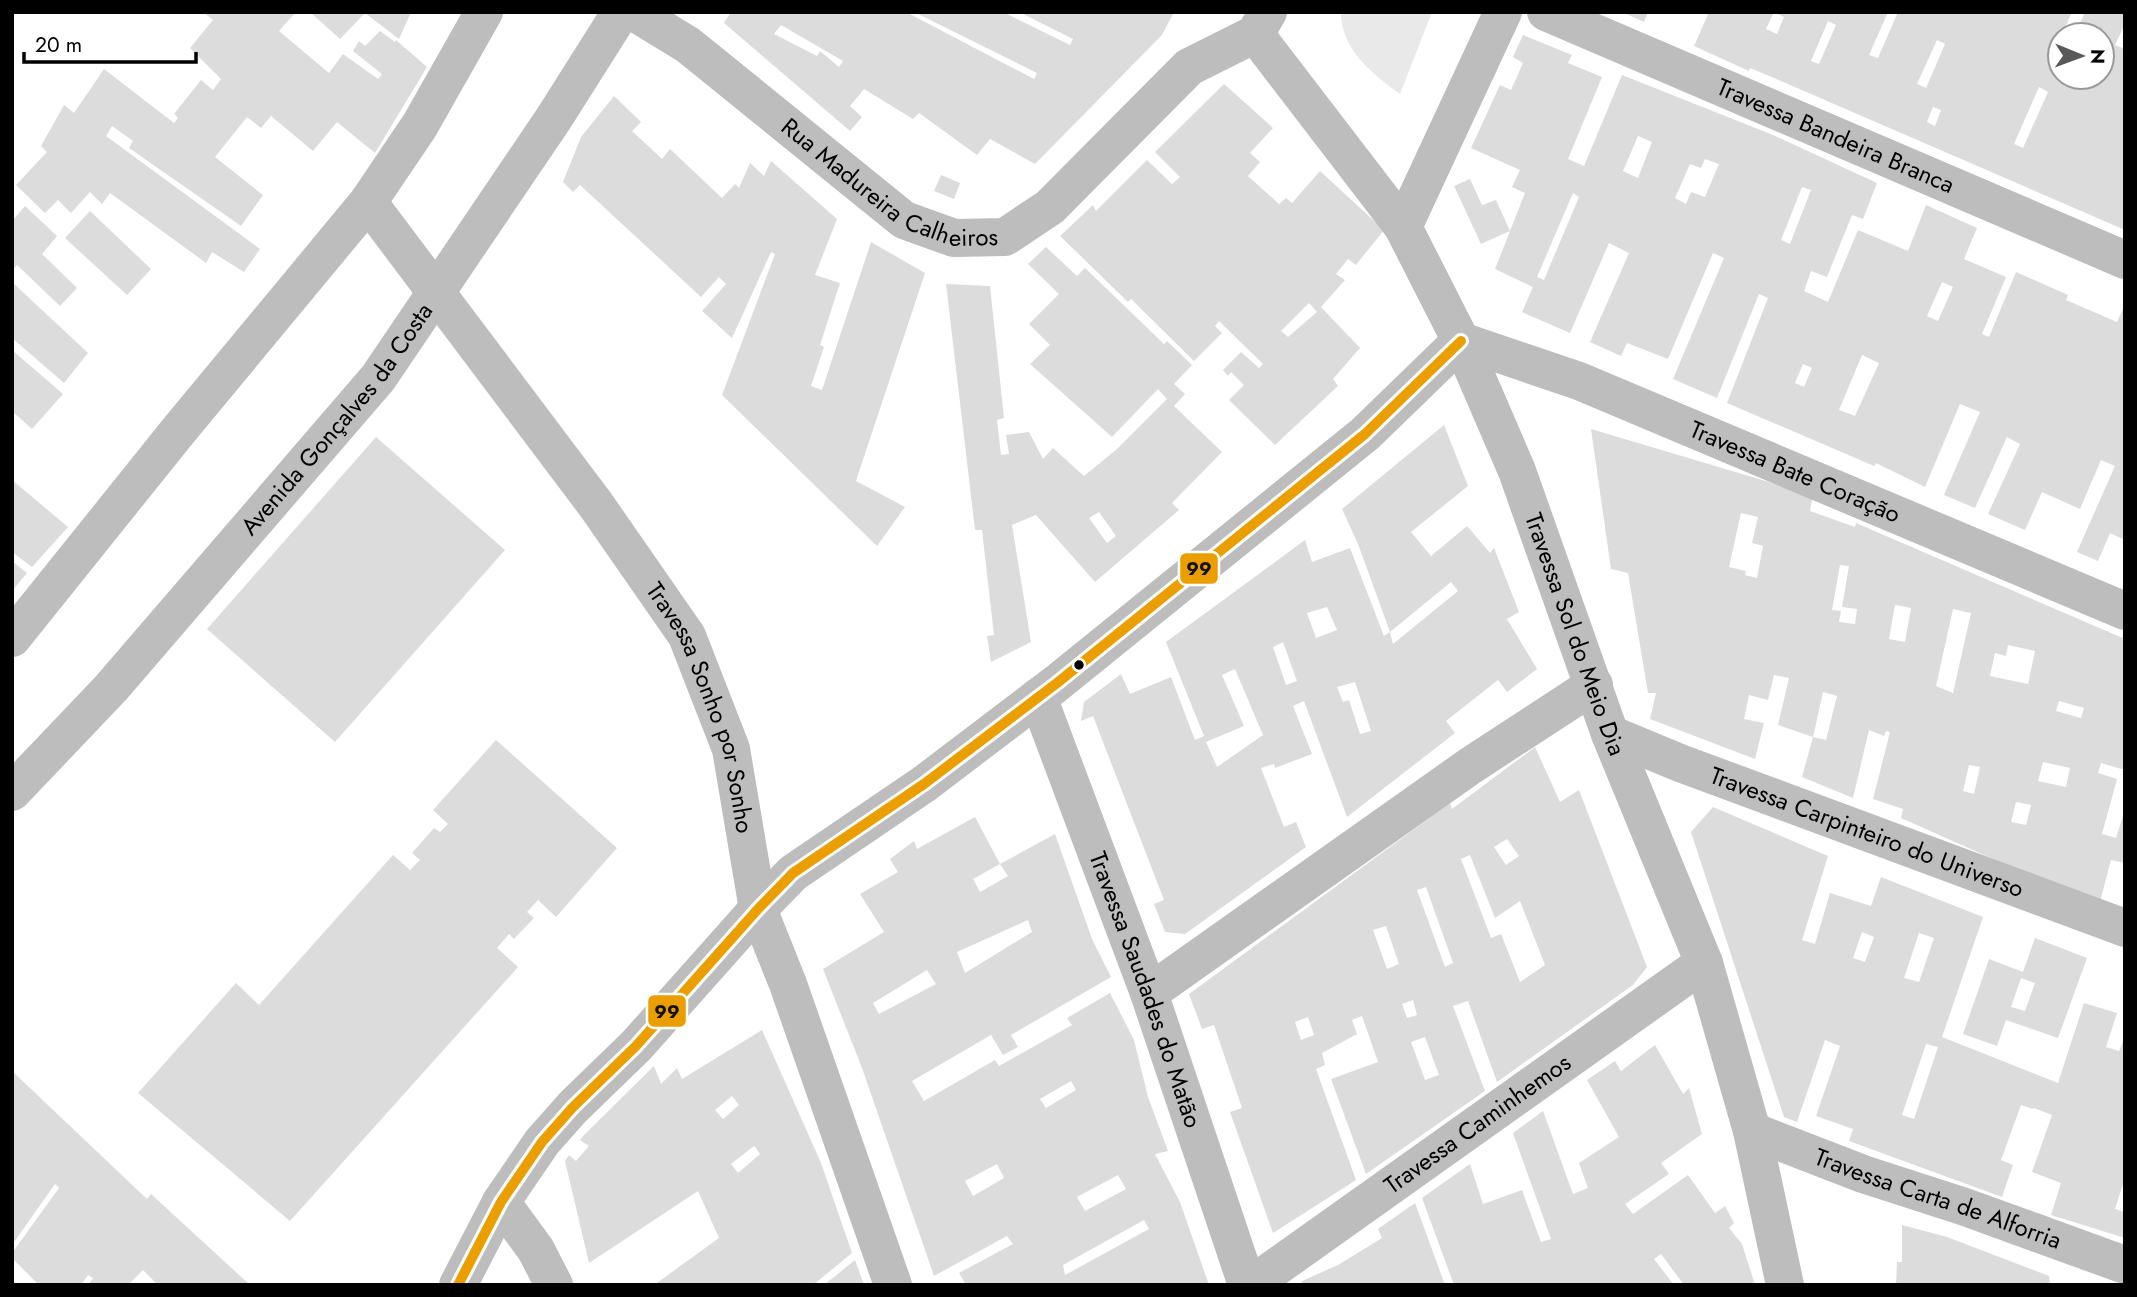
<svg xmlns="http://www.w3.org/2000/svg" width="2137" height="1297" viewBox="0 0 2137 1297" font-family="Jost,sans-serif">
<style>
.green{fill:#e9e9e9}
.building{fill:#dcdcdc;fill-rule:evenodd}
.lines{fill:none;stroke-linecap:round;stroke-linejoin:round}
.minor{stroke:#bdbdbd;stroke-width:38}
.bus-1-casing{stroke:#fff;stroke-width:16}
.bus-1{stroke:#eb9e00;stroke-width:10}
.bus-dot{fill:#000;stroke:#fff;stroke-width:2.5}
.labels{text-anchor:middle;stroke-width:6;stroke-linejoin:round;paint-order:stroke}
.street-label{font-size:24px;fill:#000;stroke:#fff}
.line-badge{stroke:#fff;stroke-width:2.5}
.pale-badge-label{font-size:19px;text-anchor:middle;font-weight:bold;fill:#111}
</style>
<rect width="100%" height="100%" fill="#fff"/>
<path class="green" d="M 1341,12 L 1432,12 L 1400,94 C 1373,75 1340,48 1341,12 Z"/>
<g class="building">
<polygon points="203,12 296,12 279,31 329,73 343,54 378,79 382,74 353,51 359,41 365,46 380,31 395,42 396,40 427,67 375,153 337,122 313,151 271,116 261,128 247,117 215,157 263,195 241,226 129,148 133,141 112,126 106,136 260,249 244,272 212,252 206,263 110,193 102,204 90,192 71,213 58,200 45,213 16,185 47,152 41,146 64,105 74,113 104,69 174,123 178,118 174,114 201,80 213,90 221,79 190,48 213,20"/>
<polygon points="310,12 411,12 399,39 365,13 340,39"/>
<path d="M 731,12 L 906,12 L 1034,79 L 1037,73 L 914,12 L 1003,12 L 1070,45 L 1073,39 L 1019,12 L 1174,12 L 1162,35 L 1035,164 L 990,139 L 977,155 L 919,113 L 913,119 L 864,89 L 850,106 L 862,117 L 850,131 L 724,23 ZM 781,25 L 843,61 L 839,67 L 820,51 L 817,56 L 774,34 Z"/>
<polygon points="1622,12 1648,12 1644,22"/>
<path d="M 1709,12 L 1888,12 L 1869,55 L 1878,58 L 1898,12 L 2072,12 L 2064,30 L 2075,35 L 2085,12 L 2125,12 L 2125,24 L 2115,45 L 2125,49 L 2125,230 L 1774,78 L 1750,68 L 1749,71 L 1694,46 ZM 1774,12 L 1784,17 L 1777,34 L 1766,29 ZM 1828,21 L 1836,25 L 1819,64 L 1811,61 ZM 2060,35 L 2102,35 L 2102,77 L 2060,77 ZM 1937,40 L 1945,44 L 1926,88 L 1917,84 ZM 2039,87 L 2048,92 L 2023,148 L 2014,144 ZM 1933,107 L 1941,110 L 1935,126 L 1927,122 Z"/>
<path d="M 1523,35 L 1572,55 L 1568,63 L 1602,77 L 1568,159 L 1584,166 L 1622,75 L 1773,135 L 1877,183 L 1863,219 L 1852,215 L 1827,277 L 1811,271 L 1804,291 L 1828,302 L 1858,230 L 1908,251 L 1926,205 L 1977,228 L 1964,259 L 2006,277 L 1982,334 L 1989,337 L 2016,272 L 2068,295 L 2066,300 L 2117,322 L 2125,304 L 2125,540 L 2110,533 L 2098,561 L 2077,552 L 2115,466 L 2101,460 L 2080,509 L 2042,492 L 2025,530 L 1988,514 L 2020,444 L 2007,437 L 1975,508 L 1944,495 L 1980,412 L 1960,404 L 1925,487 L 1876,463 L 1874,466 L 1727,403 L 1768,298 L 1759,294 L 1717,398 L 1673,379 L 1724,258 L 1713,253 L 1668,359 L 1627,343 L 1621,356 L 1590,342 L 1629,253 L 1609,243 L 1570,333 L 1522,312 L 1533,287 L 1495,269 L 1525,193 L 1512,187 L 1520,170 L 1471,148 L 1500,85 L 1511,90 L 1523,63 L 1513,57 ZM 1638,136 L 1652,142 L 1638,178 L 1623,171 ZM 1705,159 L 1719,164 L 1705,197 L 1691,192 L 1686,204 L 1675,198 L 1690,164 L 1701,168 ZM 1802,187 L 1811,190 L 1790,244 L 1781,240 ZM 1573,193 L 1579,197 L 1544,280 L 1537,277 ZM 1942,282 L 1953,287 L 1938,321 L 1927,316 ZM 1862,355 L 1879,363 L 1855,416 L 1839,410 ZM 1803,364 L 1812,368 L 1804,387 L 1795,383 Z"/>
<path d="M 1224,84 L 1273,128 L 1250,153 L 1260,162 L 1248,176 L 1279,204 L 1286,198 L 1292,203 L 1320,171 L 1384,230 L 1356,265 L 1348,259 L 1336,274 L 1345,280 L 1321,307 L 1360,348 L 1333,379 L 1338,386 L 1275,445 L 1229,400 L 1244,385 L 1231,372 L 1228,376 L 1223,370 L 1241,352 L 1259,368 L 1263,364 L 1219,321 L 1215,326 L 1222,333 L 1194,361 L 1131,299 L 1128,302 L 1060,236 L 1093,205 L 1096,211 L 1147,160 L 1172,184 L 1180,177 L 1155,152 ZM 1309,303 L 1317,312 L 1288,337 L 1281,331 Z"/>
<polygon points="614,96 641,122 632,131 662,159 670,149 722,198 735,184 739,188 750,163 764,176 771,161 837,219 815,275 840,283 820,345 824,347 811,386 822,390 871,242 925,273 856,481 905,507 877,546 722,395 775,254 771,252 732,338 702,311 726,284 719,277 701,297 580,185 573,192 563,182 581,137"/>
<polygon points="941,175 960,183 954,199 934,191"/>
<polygon points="1470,179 1482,205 1496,200 1510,231 1481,244 1454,186"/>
<polygon points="25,206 57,236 42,254 77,288 60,306 17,265 12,270 12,221"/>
<polygon points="90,211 151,269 127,295 65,238"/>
<path d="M 1046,247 L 1077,276 L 1085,268 L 1164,344 L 1167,341 L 1192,365 L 1174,384 L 1185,394 L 1174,406 L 1222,452 L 1172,503 L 1179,510 L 1095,582 L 1036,515 L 1012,525 L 1031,642 L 991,662 L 987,636 L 994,635 L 982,530 L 975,530 L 946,284 L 990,286 L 1004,418 L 997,420 L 1001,455 L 1009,454 L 1006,435 L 1029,432 L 1043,459 L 1053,448 L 1084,476 L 1117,449 L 1167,399 L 1158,389 L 1112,437 L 1030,364 L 1050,345 L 1029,324 L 1059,294 L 1028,264 ZM 1099,512 L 1116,536 L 1107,543 L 1089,518 Z"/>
<polygon points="12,282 88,353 64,383 12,338"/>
<polygon points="12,350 63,394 32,429 12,411"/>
<path d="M 1444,425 L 1468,486 L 1411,532 L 1431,556 L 1467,526 L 1490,553 L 1494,548 L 1519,612 L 1507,619 L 1537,669 L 1507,692 L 1498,680 L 1446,721 L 1455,733 L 1347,817 L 1304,701 L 1293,706 L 1312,754 L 1275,768 L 1274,764 L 1261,768 L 1284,827 L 1296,822 L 1306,847 L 1185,934 L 1165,932 L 1154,904 L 1164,900 L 1093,716 L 1081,721 L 1084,702 L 1121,674 L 1130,694 L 1171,677 L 1195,740 L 1204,736 L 1166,642 L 1305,540 L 1312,562 L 1350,548 L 1384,636 L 1390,632 L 1393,644 L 1458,591 L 1451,582 L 1390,632 L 1358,544 L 1342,509 ZM 1327,607 L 1337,630 L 1316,638 L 1307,613 ZM 1283,642 L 1297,681 L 1286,685 L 1273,647 ZM 1235,669 L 1263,735 L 1217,767 L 1206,742 L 1244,726 L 1222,675 ZM 1355,682 L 1371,731 L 1360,734 L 1349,700 L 1343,702 L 1337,687 Z"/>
<path d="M 1591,429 L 1813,495 L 1810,511 L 1855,527 L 1856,523 L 2125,639 L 2125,770 L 2101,763 L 2098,773 L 2117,779 L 2102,834 L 2116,838 L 2125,810 L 2125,863 L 2111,860 L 2100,902 L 2002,863 L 1901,818 L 1903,809 L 1873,799 L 1890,732 L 1886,731 L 1884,736 L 1869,730 L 1853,798 L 1802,777 L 1813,737 L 1826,740 L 1837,696 L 1823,692 L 1813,737 L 1778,725 L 1789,678 L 1774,675 L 1768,700 L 1749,695 L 1744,719 L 1764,723 L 1755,759 L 1650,719 L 1656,693 L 1648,693 L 1628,573 L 1611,569 ZM 1741,513 L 1758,517 L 1752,543 L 1763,546 L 1757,578 L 1745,575 L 1746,571 L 1729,567 ZM 1840,565 L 1849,566 L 1842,607 L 1857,609 L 1855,624 L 1839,622 L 1841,611 L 1832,610 ZM 1895,605 L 1911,608 L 1905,642 L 1889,639 ZM 1953,609 L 1971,613 L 1953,693 L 1936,686 ZM 2008,645 L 2035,651 L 2028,684 L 1990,676 L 1995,653 L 2006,656 ZM 2059,701 L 2084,708 L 2081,718 L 2056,711 ZM 2043,762 L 2070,768 L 2066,787 L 2038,781 ZM 1969,765 L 1980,767 L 1974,794 L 1963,791 ZM 2016,802 L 2031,805 L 2026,825 L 2011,822 Z"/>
<polygon points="376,437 505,550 335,742 207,629"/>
<polygon points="12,480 68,527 32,567 12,552"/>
<polygon points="12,561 27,573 12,591"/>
<polygon points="496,740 617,848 556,917 538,900 527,912 534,918 514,939 509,934 497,948 518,967 290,1221 138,1093 236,983 259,1005 393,855 410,870 420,860 412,853 434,828 440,832 448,824 433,810"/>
<path d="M 1535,747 L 1560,802 L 1579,790 L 1647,967 L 1633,985 L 1497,1082 L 1468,1001 L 1453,1006 L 1485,1091 L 1366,1174 L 1331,1079 L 1378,1062 L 1362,1016 L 1352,1020 L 1357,1034 L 1322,1053 L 1325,1065 L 1316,1069 L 1356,1180 L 1273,1233 L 1230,1112 L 1242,1108 L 1214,1025 L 1202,1029 L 1189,994 L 1450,803 L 1452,809 ZM 1507,839 L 1519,856 L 1506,865 L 1494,847 ZM 1470,855 L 1495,918 L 1520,901 L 1545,965 L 1520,982 L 1501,934 L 1491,938 L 1461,859 ZM 1426,887 L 1453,963 L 1445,967 L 1417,890 ZM 1386,926 L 1399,964 L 1387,969 L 1373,930 ZM 1413,1000 L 1417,1015 L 1407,1018 L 1402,1004 ZM 1308,1017 L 1314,1035 L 1301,1040 L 1295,1022 ZM 1425,1037 L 1439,1075 L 1425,1080 L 1411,1042 Z"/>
<path d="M 1713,807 L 1828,856 L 1802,940 L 1815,944 L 1830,893 L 1871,906 L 1881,877 L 1983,917 L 1942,1037 L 2058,1083 L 2084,1003 L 2117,1013 L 2106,1047 L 2119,1051 L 2125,1036 L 2125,1178 L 2115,1209 L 2125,1212 L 2125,1238 L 2051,1215 L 2061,1183 L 2032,1172 L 2052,1115 L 2034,1108 L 2033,1109 L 2021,1105 L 2001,1160 L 2013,1165 L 2002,1197 L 1849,1141 L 1853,1129 L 1816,1116 L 1840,1046 L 1825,1040 L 1797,1122 L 1784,1117 L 1691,832 ZM 1862,932 L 1874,937 L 1865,962 L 1853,958 ZM 1919,933 L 1934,938 L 1919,982 L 1904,978 ZM 1926,1044 L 1938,1047 L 1914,1119 L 1902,1115 Z"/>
<path d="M 975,817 L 1000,864 L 1055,834 L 1092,939 L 1111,977 L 1011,1035 L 1018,1047 L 1003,1055 L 991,1035 L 912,1081 L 924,1101 L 995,1060 L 999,1066 L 1072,1025 L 1067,1018 L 1110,993 L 1134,1040 L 1148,1097 L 1168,1151 L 1155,1154 L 1180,1202 L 1209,1285 L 966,1285 L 959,1273 L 1013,1244 L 1007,1236 L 934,1276 L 862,1068 L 823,969 L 884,932 L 860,894 L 898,872 L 890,859 L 914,841 L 917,849 ZM 1000,864 L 1008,876 L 980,892 L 973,879 ZM 1028,920 L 1032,932 L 965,973 L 957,952 ZM 927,970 L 936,984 L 879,1014 L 873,1003 ZM 1071,1081 L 1076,1090 L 1046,1108 L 1040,1099 ZM 997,1164 L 1004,1178 L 973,1196 L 965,1181 ZM 1118,1175 L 1126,1189 L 1085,1211 L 1077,1197 ZM 1144,1220 L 1149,1229 L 1065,1275 L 1063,1265 Z"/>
<path d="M 2035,938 L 2087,958 L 2058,1038 L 2006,1020 L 1997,1046 L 1963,1034 L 1989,959 L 2023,972 ZM 2021,978 L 2035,983 L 2025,1011 L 2011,1007 Z"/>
<path d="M 762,1030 L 821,1163 L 852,1253 L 813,1285 L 654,1285 L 719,1238 L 698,1191 L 589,1263 L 565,1161 L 569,1155 L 576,1161 L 589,1146 L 580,1140 L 583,1136 L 654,1066 L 661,1084 L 677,1068 L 682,1079 ZM 732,1096 L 739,1105 L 723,1119 L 715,1110 ZM 754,1146 L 760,1154 L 738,1173 L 731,1164 Z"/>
<polygon points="1655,1045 1683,1094 1689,1088 1702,1134 1661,1163 1669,1174 1625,1204 1633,1214 1688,1175 1715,1213 1725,1206 1734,1223 1729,1228 1742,1244 1755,1285 1684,1285 1661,1254 1654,1259 1674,1285 1454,1285 1422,1198 1470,1164 1483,1204 1522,1190 1541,1242 1551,1239 1513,1133 1543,1111 1573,1194 1588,1188 1579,1163 1619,1137 1587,1080 1615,1061 1621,1071"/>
<polygon points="12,1071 147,1199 151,1194 250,1285 158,1285 143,1270 128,1285 88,1285 93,1278 88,1275 81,1285 39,1285 12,1258 12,1253 59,1188 55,1184 12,1245"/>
<polygon points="1415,1203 1445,1285 1301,1285 1302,1281 1338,1265 1382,1238 1378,1229"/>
<polygon points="1902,1225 1947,1237 2049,1276 2050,1285 1896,1285 1897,1262 1902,1262"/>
<polygon points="855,1260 864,1285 824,1285"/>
</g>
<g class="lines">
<g class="minor">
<path id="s1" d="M 634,12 L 688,45 L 904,220 L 954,238 L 1005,237 L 1050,207 L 1189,67 L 1255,34 L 1268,12"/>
<path id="s2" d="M 1546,12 L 2125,260"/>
<path id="s3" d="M 1255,34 L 1403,227 L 1461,341 L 1517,471 L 1610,734 L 1704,963 L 1752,1131 L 1785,1285"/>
<path id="s4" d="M 368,202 L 596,505 L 687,636 L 731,749 L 758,909 L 788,984 L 893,1285"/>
<polyline points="1403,227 1503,12"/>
<path id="s5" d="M 1461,341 L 1579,381 L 2125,611"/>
<polyline points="12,638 179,430 368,202 420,125 484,12"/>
<path id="s6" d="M 1038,697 L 1149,993 L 1247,1285"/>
<path id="s7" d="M 1610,734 L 1680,763 L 2125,928"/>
<path id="s8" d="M 12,792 L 111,688 L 378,378 L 554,118 L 621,12"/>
<polyline points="1149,993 1470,766 1594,685"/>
<path id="s9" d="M 1752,1131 L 1863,1174 L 1965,1207 L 2125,1265"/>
<polyline points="501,1202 536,1250 554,1285"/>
<polyline points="458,1285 501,1202 542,1142 573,1107 636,1046 758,909 793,873 924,784 1057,683 1365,434 1461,341"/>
<path id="s10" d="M 1251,1285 L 1704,963"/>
</g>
<defs>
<polyline id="bus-1" points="458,1285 501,1202 542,1142 573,1107 636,1046 758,909 793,873 924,784 1057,683 1365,434 1461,341"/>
</defs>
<use href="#bus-1" class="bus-1-casing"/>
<use href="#bus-1" class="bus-1"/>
</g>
<circle class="bus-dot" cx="1079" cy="665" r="6"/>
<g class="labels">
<g class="street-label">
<text dy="8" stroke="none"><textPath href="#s2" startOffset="315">Travessa Bandeira Branca</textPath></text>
<text dy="8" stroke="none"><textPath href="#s1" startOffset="313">Rua Madureira Calheiros</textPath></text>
<text dy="8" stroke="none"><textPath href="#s8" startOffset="495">Avenida Gonçalves da Costa</textPath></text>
<text dy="8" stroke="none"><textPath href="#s5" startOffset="359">Travessa Bate Coração</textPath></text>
<text dy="8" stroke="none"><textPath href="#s3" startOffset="686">Travessa Sol do Meio Dia</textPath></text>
<text dy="8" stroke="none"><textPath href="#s4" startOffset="611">Travessa Sonho por Sonho</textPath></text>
<text dy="8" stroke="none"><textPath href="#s7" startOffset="275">Travessa Carpinteiro do Universo</textPath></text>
<text dy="8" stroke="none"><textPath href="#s6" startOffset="312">Travessa Saudades do Matão</textPath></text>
<text dy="8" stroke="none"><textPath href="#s10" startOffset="278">Travessa Caminhemos</textPath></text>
<text dy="8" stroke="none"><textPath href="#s9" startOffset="198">Travessa Carta de Alforria</textPath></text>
</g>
</g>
<g class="line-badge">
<rect x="1179" y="552" width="40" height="33" rx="7" fill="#eb9e00"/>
<rect x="647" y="994" width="40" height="34" rx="7" fill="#eb9e00"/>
</g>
<g class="pale-badge-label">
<text x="1199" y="575">99</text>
<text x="667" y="1018">99</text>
</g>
<rect width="2137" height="1297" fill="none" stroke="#000000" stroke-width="28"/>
<g transform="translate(2081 56) rotate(91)"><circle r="33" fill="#ffffff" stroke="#999999" stroke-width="2"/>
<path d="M0-5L12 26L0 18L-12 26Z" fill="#595959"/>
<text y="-10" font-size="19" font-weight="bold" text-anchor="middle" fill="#000000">N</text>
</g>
<path d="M24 52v10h172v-10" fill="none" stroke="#000000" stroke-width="3.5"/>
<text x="35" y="52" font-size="21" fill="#000000" stroke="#ffffff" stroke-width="5" paint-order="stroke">20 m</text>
</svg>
